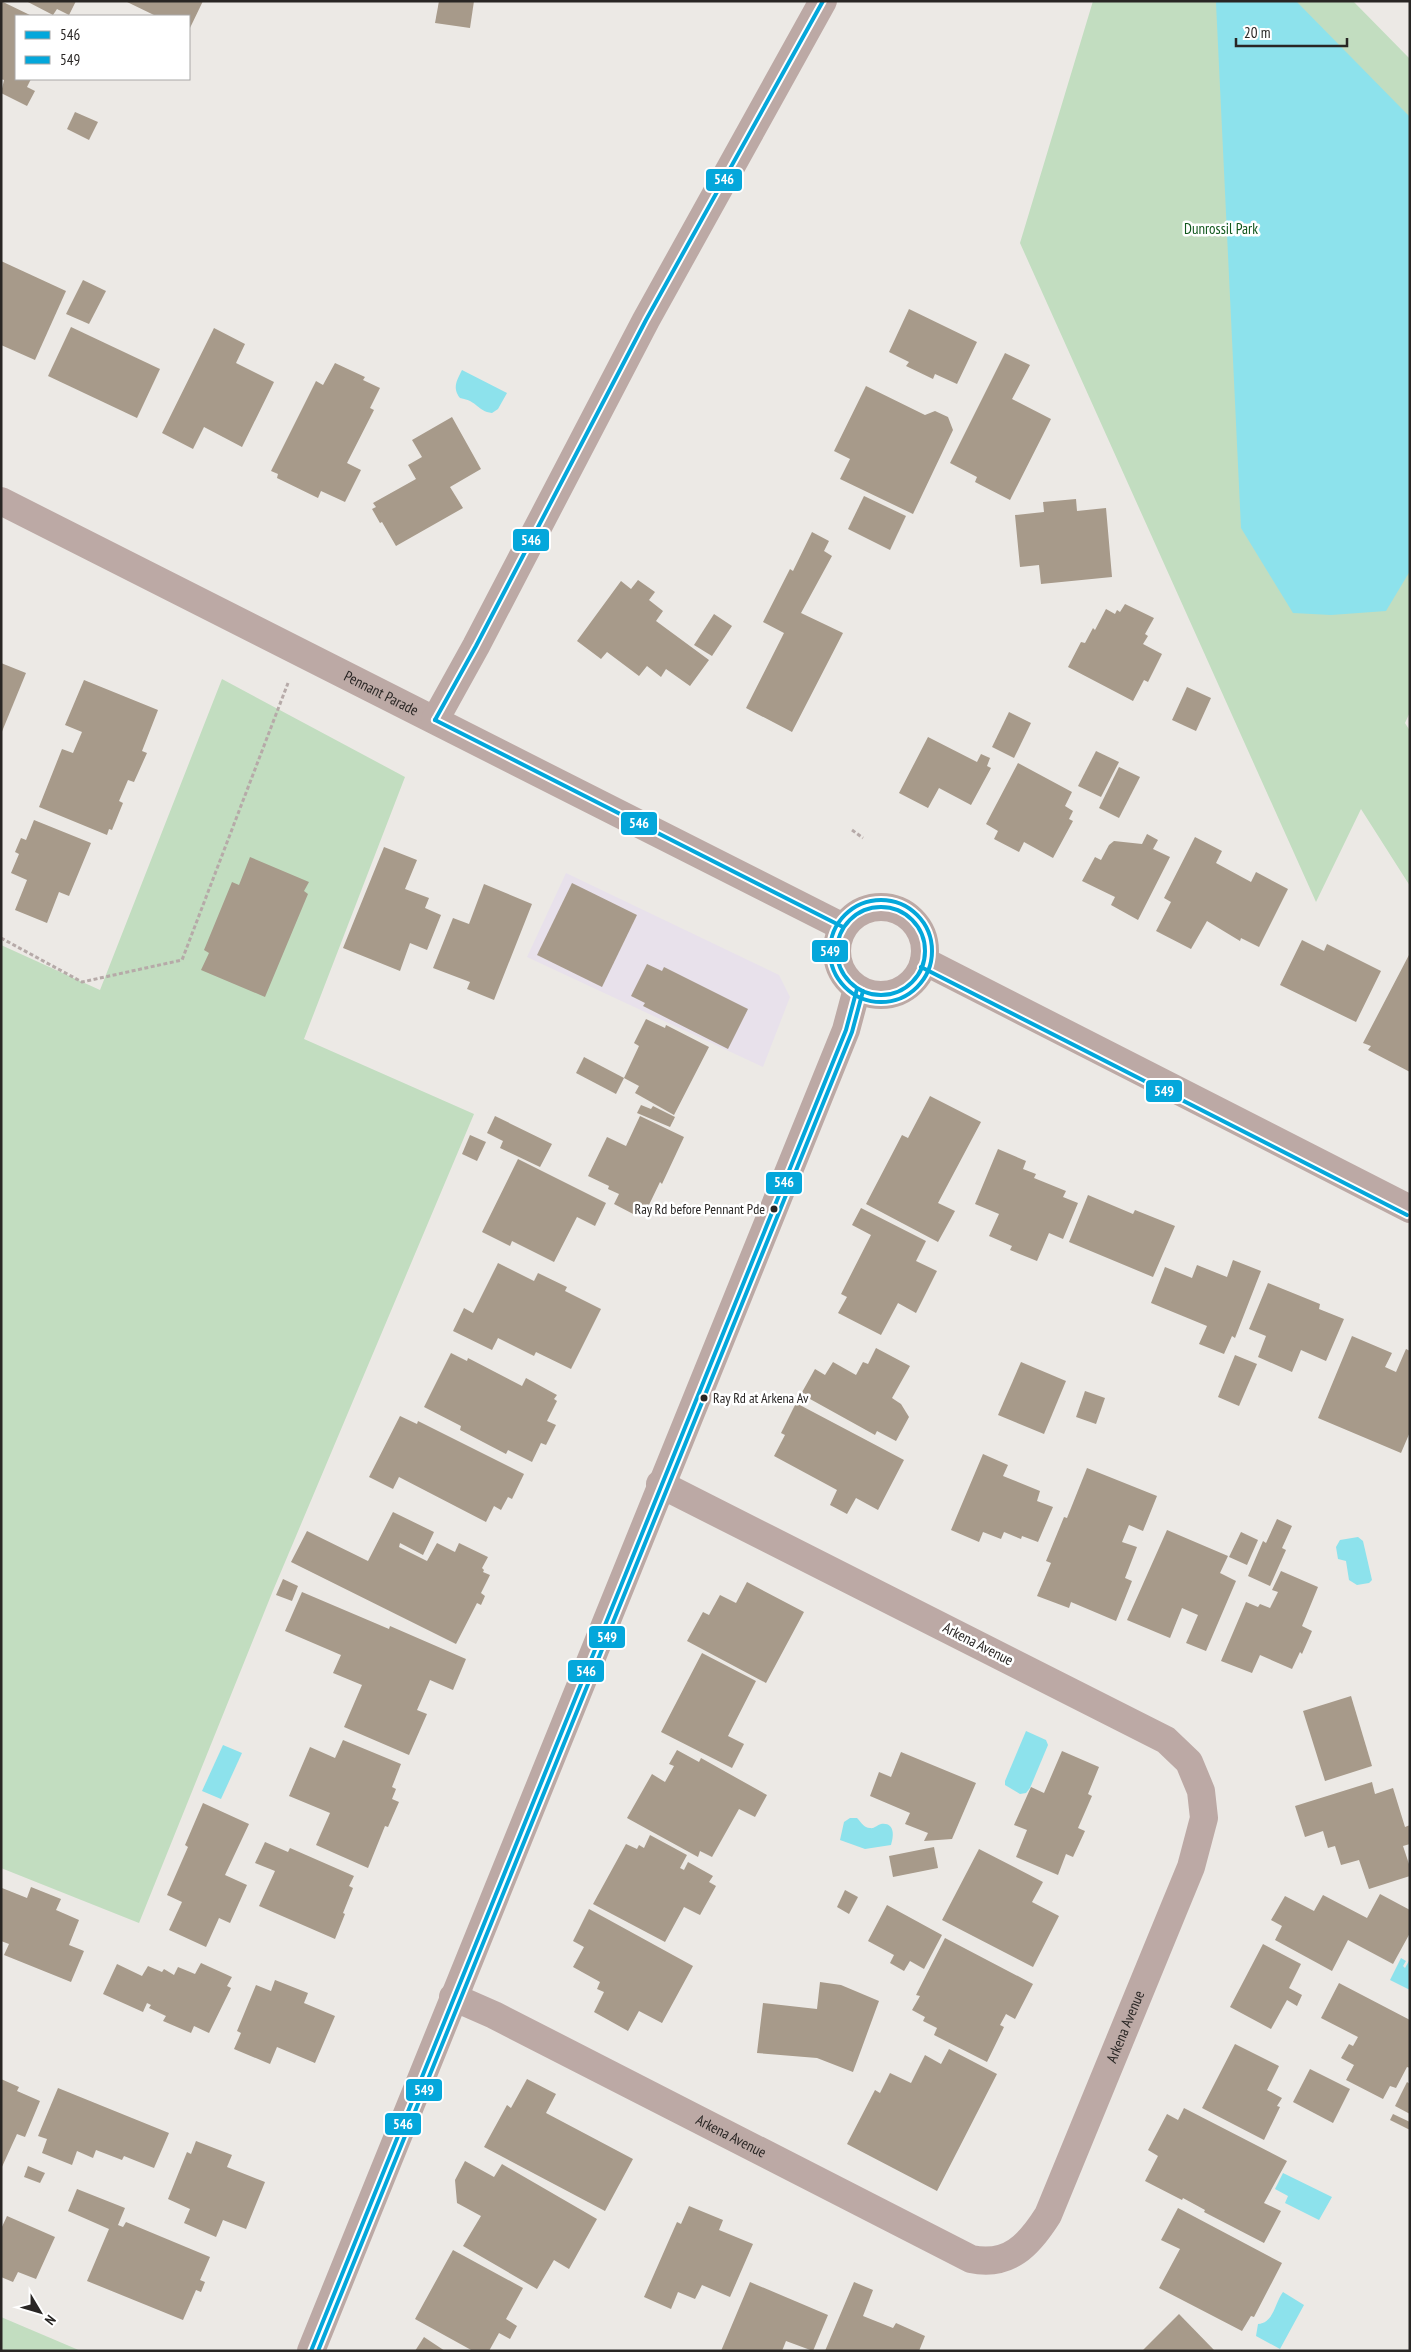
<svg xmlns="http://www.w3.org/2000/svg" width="1411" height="2352" viewBox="0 0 1411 2352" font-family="'PT Sans Narrow',sans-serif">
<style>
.commercial{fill:#e8e1eb}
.green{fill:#c2ddc0}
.water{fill:#8de2ec}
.building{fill:#a79a8a}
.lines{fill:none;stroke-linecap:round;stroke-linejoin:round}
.path{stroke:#b6aaa8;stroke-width:3;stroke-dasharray:4 2.5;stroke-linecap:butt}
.minor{stroke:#bca9a5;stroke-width:28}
.tertiary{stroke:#bca9a5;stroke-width:28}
.bus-1-casing{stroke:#fff;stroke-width:8}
.bus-2-casing{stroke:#fff;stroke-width:8}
.bus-1{stroke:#04a7db;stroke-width:4}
.bus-2{stroke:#04a7db;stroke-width:4}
.bus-dot{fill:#292624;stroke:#fff;stroke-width:2}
.labels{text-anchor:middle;stroke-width:5;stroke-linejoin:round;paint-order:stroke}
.bus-label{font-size:14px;fill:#292624;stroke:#fff;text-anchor:end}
.park-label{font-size:15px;fill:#11571d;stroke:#fff}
.street-label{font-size:15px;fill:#292624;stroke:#fff}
.line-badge{stroke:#fff;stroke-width:2}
.badge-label{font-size:14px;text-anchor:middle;font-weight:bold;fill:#fff}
</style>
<rect width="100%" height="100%" fill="#ece9e5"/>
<polygon class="commercial" points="566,873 779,975 790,997 763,1067 527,957"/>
<g class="green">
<polygon points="1093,1 1353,1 1410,59 1410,712 1405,723 1410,731 1410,886 1361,809 1316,902 1020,243"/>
<polygon points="222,679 405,777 304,1039 474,1114 272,1593 139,1923 1,1868 1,945 100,990"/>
<polygon points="1,2317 81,2351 1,2351"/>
</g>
<g class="water">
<polygon points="1217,1 1296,1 1410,117 1410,571 1386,611 1331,615 1293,613 1241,528 1216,3"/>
<path d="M 462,370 L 507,393 L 498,409 L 492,413 C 477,411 478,401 460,398 C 452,388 457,380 462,370 Z"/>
<polygon points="1358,1537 1363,1541 1372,1580 1369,1583 1357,1585 1349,1580 1346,1561 1338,1559 1336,1547 1340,1540"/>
<polygon points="1026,1731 1046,1740 1048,1745 1030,1788 1026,1793 1020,1794 1005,1785 1005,1781"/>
<polygon points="223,1745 242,1753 221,1799 202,1791"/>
<path d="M 850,1818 L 857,1818 C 861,1822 864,1828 870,1828 C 874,1829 877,1825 881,1824 C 895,1822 894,1836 891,1845 L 865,1849 L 840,1840 L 844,1822 Z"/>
<polygon points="1401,1958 1406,1961 1403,1966 1405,1968 1410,1959 1410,1990 1390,1980"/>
<polygon points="1283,2173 1332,2197 1319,2220 1285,2203 1288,2196 1275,2189"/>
<path d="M 1283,2292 L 1304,2305 L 1280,2349 L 1256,2336 L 1258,2324 C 1274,2323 1275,2302 1283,2292 Z"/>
</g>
<g class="building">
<polygon points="1,1 32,16 16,16 16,79 31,79 27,87 35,91 27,106 1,93 4,80 1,79"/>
<polygon points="26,1 76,1 69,15 57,9 53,15"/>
<polygon points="125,1 203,1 189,30 189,16 156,16"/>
<polygon points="439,1 474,1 470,28 435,23"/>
<polygon points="75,112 98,122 89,140 67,129"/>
<polygon points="1,261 66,291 35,360 1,345"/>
<polygon points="83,280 106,291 89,324 66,314"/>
<polygon points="909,309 977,342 957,384 935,374 933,379 906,366 909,362 889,352"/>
<polygon points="71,327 160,369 137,418 48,376"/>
<polygon points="214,328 245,344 236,363 274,382 242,447 204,427 193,449 162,433"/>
<polygon points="1005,353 1030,365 1012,399 1051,419 1010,500 975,482 977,477 950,463"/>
<polygon points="335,363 365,377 363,380 380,388 370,408 374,410 347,463 361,470 345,502 321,491 318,498 277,478 278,474 271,471 316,381 323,385"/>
<polygon points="866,386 925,415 935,411 948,417 953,430 913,514 840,479 850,459 834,451"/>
<polygon points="452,417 481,469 450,487 463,508 396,546 382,522 380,523 372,509 376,507 373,503 416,479 408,465 422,457 412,440"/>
<polygon points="864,496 906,516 890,550 848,529"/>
<polygon points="1076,499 1077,511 1106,508 1112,577 1041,584 1039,565 1020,567 1015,515 1044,512 1043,502"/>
<polygon points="812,532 829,541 824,551 832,556 801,613 843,633 792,732 746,708 784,633 763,622 790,569 793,571"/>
<polygon points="638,580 655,592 649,600 663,611 656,621 709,660 690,686 666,669 661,677 647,666 639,676 607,652 601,659 577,641 621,581 631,589"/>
<polygon points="1125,604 1154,618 1145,634 1148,636 1143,644 1162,654 1148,682 1144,680 1133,701 1068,667 1081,642 1085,643 1093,628 1095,630 1106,609 1115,614 1117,610 1120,612"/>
<polygon points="714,614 732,626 712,656 694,645"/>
<polygon points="1,663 26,673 1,734"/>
<polygon points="84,680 158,710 142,751 147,753 134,782 128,780 119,801 123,803 112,830 109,829 107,835 39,807 62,749 73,753 82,732 65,725"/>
<polygon points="1187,687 1211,698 1196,731 1172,720"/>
<polygon points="1009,712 1031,723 1014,758 992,747"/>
<polygon points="928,737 977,762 981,754 990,758 987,766 991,768 971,805 939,788 928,808 899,793"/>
<polygon points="1096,751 1119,762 1101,797 1078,786"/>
<polygon points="1018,763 1072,792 1065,806 1073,811 1069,819 1073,821 1053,858 1024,842 1019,852 994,839 998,831 986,824"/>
<polygon points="1119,767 1140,777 1119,818 1099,808"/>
<polygon points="34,820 91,843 69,896 59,892 47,923 15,910 27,880 11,873 19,854 15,852 21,838 26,840"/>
<polygon points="1147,834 1158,840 1153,849 1170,857 1138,920 1111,905 1115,897 1082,881 1095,857 1101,860 1109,845 1114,841 1142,844"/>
<polygon points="1195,837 1222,851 1216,863 1251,882 1256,872 1288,889 1259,947 1241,938 1240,941 1207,921 1191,949 1156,931 1171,902 1164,898"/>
<polygon points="384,847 417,860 405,889 429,898 425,908 441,915 427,950 410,943 400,971 343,948"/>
<polygon points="250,857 309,882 304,891 308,894 265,997 201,970 209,953 204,950 232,882 239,885"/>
<polygon points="572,883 637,915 602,987 537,955"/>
<polygon points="484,884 532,904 494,1000 467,989 470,982 433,968 453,918 469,924"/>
<polygon points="1302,940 1324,951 1327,944 1381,971 1356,1022 1280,985"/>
<polygon points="1410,953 1410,1072 1368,1050 1371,1046 1363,1043"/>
<polygon points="647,964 662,971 664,967 748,1009 728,1049 643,1006 645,1003 631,996"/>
<polygon points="646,1019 665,1028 666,1025 709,1047 674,1115 635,1093 639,1086 624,1078 639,1046 634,1043"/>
<polygon points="584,1057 624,1078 616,1094 576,1073"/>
<polygon points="930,1096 981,1122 938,1203 955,1211 938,1242 866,1204 902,1135 908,1138"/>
<polygon points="641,1105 651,1109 653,1106 675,1117 670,1127 637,1113"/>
<polygon points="495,1116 552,1144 540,1167 500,1148 503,1141 487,1133"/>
<polygon points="640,1116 684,1137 662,1184 660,1182 648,1207 642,1205 637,1216 614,1204 619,1194 608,1189 609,1186 588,1176 607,1137 626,1146"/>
<polygon points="470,1135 486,1142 477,1161 462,1154"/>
<polygon points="998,1149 1026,1161 1023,1169 1036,1174 1034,1178 1066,1191 1063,1197 1078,1203 1063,1239 1049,1233 1037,1261 1010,1250 1012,1246 989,1236 999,1214 975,1204"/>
<polygon points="518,1159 606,1203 595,1226 577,1217 554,1262 512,1241 510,1246 482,1232"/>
<polygon points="1088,1195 1133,1214 1135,1210 1175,1226 1153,1277 1069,1242"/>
<polygon points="861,1208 926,1241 916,1261 937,1271 916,1313 898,1303 881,1335 838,1313 847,1297 841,1294 871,1235 852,1225"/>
<polygon points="1233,1260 1261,1271 1235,1338 1232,1336 1224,1354 1199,1344 1207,1326 1151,1303 1165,1267 1192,1278 1197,1265 1227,1277"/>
<polygon points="498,1263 534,1281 538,1273 567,1287 565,1291 601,1309 571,1369 536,1352 534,1356 498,1338 492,1350 453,1331 464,1308 473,1313"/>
<polygon points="1268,1283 1320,1304 1319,1309 1344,1319 1326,1361 1301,1350 1292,1372 1258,1357 1266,1336 1249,1329"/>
<polygon points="1352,1336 1392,1353 1385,1367 1396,1372 1406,1349 1410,1351 1410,1432 1401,1453 1318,1418"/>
<polygon points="876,1348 910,1366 892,1398 901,1404 909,1417 896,1441 877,1431 875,1435 801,1394 815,1369 825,1375 833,1362 856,1375 863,1362 868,1364"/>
<polygon points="451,1353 467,1361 468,1358 522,1386 526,1378 557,1395 554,1399 557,1401 547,1421 556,1425 546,1445 541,1443 532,1462 508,1450 506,1454 460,1430 461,1426 424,1407"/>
<polygon points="1235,1355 1257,1364 1239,1406 1218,1397"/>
<polygon points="1021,1362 1066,1381 1044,1434 998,1415"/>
<polygon points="1085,1391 1105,1398 1096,1424 1076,1417"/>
<polygon points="796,1403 904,1460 878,1510 856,1498 847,1514 830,1505 837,1490 774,1456 785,1435 781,1433"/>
<polygon points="400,1416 417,1424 418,1421 524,1474 512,1499 508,1497 501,1510 494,1506 486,1522 399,1477 393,1489 369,1477"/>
<polygon points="983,1454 1008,1465 1003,1476 1040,1491 1037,1501 1053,1507 1038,1542 1022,1536 1021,1539 1004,1532 1001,1539 983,1532 979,1542 951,1530"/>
<polygon points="1087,1468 1157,1496 1143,1531 1129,1525 1122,1542 1137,1547 1125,1578 1132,1581 1116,1621 1071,1602 1069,1608 1037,1596 1051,1563 1046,1561 1064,1517 1067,1518"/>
<polygon points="393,1512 434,1532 423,1555 400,1543 399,1547 427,1561 437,1543 455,1552 459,1543 488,1557 482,1568 484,1570 483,1572 490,1575 481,1593 485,1596 481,1605 477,1603 456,1644 291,1562 307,1531 368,1561"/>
<polygon points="1277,1519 1292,1526 1282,1548 1286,1550 1270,1586 1248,1576 1263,1541 1266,1543"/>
<polygon points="1167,1530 1228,1556 1220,1573 1236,1581 1206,1651 1186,1643 1198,1615 1182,1608 1170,1638 1127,1620"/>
<polygon points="1241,1532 1258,1540 1247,1565 1229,1557"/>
<polygon points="1281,1571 1318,1587 1302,1626 1312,1631 1302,1654 1300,1652 1292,1669 1260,1655 1252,1673 1221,1661 1246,1602 1258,1607 1260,1604 1270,1608 1278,1592 1272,1590"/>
<polygon points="283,1579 298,1586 292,1601 276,1595"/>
<polygon points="747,1582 804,1612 766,1683 687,1641 703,1612 709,1615 720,1595 736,1603"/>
<polygon points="302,1592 389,1629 390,1626 466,1659 453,1690 430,1680 417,1710 427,1714 409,1755 344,1727 362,1685 333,1673 341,1655 285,1631"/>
<polygon points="702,1653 756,1681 728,1736 744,1744 732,1768 661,1732"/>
<polygon points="1351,1696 1372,1766 1325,1781 1303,1711"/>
<polygon points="343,1740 401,1764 392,1787 396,1789 392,1799 399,1802 388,1827 385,1826 368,1868 316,1845 330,1813 289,1796 310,1747 335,1758"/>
<polygon points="677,1750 699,1762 701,1758 767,1795 755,1817 739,1809 712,1857 700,1851 698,1857 627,1818 652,1774 665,1782 674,1766 669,1764"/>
<polygon points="1062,1751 1099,1767 1088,1794 1092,1796 1078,1828 1085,1831 1073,1857 1066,1854 1058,1875 1016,1857 1027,1830 1014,1825 1031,1787 1044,1793"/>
<polygon points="901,1752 976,1783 952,1839 924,1841 928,1833 905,1824 910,1813 870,1796 879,1772 891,1777"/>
<polygon points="1372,1782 1375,1794 1393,1788 1405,1827 1410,1825 1410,1844 1403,1846 1410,1867 1410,1876 1369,1889 1359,1860 1341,1865 1335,1846 1328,1848 1323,1831 1305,1837 1295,1806"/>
<polygon points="203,1803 249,1824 225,1875 247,1885 230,1923 219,1918 206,1947 169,1930 182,1902 167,1895 188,1847 185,1845"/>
<polygon points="650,1835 687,1855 680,1868 684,1870 688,1862 713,1876 709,1882 716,1886 700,1915 684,1907 665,1942 593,1904 626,1844 637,1849 639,1845 644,1848"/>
<polygon points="265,1842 288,1852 290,1848 354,1876 349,1886 353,1888 343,1913 345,1914 335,1939 259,1906 275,1871 255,1863"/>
<polygon points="934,1847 938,1868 893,1877 889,1856"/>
<polygon points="979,1849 1043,1882 1032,1902 1059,1916 1033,1967 942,1920"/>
<polygon points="31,1887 61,1899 56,1910 79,1920 69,1945 84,1951 71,1982 4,1955 9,1944 1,1941 1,1890 2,1888 27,1898"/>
<polygon points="845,1890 858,1897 849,1914 837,1907"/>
<polygon points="1380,1894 1410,1910 1410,1933 1393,1964 1348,1940 1332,1971 1275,1940 1282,1926 1271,1920 1285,1896 1314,1911 1323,1895 1367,1918"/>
<polygon points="887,1905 942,1935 924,1969 910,1961 904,1971 890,1963 894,1955 868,1941"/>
<polygon points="589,1909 693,1966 662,2023 639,2011 628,2031 594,2012 604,1992 597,1989 600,1982 573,1967 584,1947 573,1941"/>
<polygon points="945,1938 1033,1984 1015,2019 1006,2014 1000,2025 1004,2027 987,2062 934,2035 937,2028 923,2021 925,2017 912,2010 920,1996 916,1995"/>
<polygon points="1263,1944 1301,1964 1289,1988 1302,1995 1297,2006 1287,2000 1271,2029 1230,2007"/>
<polygon points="201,1963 232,1977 227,1986 231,1988 209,2033 194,2026 191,2033 163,2021 166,2016 149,2008 151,2005 147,2003 143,2012 103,1994 117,1964 142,1976 148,1966 162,1972 164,1969 174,1975 178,1967 195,1974"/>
<polygon points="275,1980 308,1993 304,2003 335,2016 315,2063 277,2047 270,2064 234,2049 241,2033 237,2031 256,1985 271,1991"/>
<polygon points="820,1982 841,1985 879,2001 853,2072 817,2058 757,2053 763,2003 817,2009"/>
<polygon points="1339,1983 1410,2020 1410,2068 1407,2067 1396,2088 1390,2086 1383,2099 1346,2080 1354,2065 1341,2058 1349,2044 1353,2046 1358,2037 1321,2018"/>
<polygon points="1235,2044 1279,2066 1267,2090 1282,2098 1277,2106 1280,2107 1264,2140 1202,2108"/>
<polygon points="949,2049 997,2074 937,2191 847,2144 875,2090 880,2093 890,2073 911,2083 925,2055 941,2064"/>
<polygon points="1310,2069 1350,2089 1333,2123 1293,2102"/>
<polygon points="1,2079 19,2087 17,2091 40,2101 25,2137 17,2134 1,2169"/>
<polygon points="527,2079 556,2094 546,2113 633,2159 605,2211 484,2147 507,2105 511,2108"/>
<polygon points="1407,2082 1410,2084 1410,2114 1395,2106"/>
<polygon points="58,2088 169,2133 154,2168 124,2156 122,2160 96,2150 93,2158 77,2151 72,2165 42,2153 47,2139 38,2136"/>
<polygon points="1184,2108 1287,2161 1264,2203 1281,2211 1264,2243 1204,2212 1205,2210 1183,2198 1182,2200 1145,2181 1158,2156 1148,2150 1167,2114 1178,2120"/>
<polygon points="1393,2114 1410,2122 1410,2130 1390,2120"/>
<polygon points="196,2141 232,2155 227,2167 265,2182 246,2229 223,2220 216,2237 184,2223 190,2209 168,2199 187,2152 191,2154"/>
<polygon points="465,2161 494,2177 502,2164 597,2219 569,2269 554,2260 537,2289 463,2246 481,2216 457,2203 455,2180"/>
<polygon points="28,2166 45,2173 40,2183 24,2177"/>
<polygon points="77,2189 125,2208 118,2225 123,2227 126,2222 210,2257 200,2280 205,2282 201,2292 196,2290 183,2320 87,2281 109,2229 68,2211"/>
<polygon points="689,2206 723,2220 719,2230 753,2244 730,2297 702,2285 695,2299 678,2292 671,2309 644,2297 677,2222 681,2224"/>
<polygon points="1178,2208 1282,2263 1254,2317 1251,2316 1242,2331 1159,2288 1180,2249 1161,2240"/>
<polygon points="7,2216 55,2237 36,2279 18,2272 13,2282 1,2277 1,2229"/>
<polygon points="453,2250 523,2288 506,2319 517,2326 510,2339 499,2333 489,2351 473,2351 415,2319"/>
<polygon points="750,2282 828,2315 813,2351 786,2341 782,2351 721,2351"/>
<polygon points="854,2282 873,2290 863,2316 893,2328 896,2323 925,2336 919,2351 825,2351"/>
<polygon points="1179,2314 1215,2351 1142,2351"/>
<polygon points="424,2337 445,2351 415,2351"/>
</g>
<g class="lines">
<g class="path">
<polyline points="852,830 863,838"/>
<polyline points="1,938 82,982 182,960 288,683"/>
</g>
<g class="minor">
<path id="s1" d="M 1,501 L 843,927"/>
<polyline points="435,720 476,646 646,320 823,1"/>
<path id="s2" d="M 453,1997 L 494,2015 L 971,2259 C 1009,2267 1029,2245 1048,2215 L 1191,1867 L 1204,1818 L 1201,1791 L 1189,1762 L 1166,1740 L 660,1484"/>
</g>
<g class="tertiary">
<circle cx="881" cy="951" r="44"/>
<polyline points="924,961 1410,1209"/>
<polyline points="311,2351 846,1030 857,989"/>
</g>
<defs>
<g id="bus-1">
<polyline points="435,720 476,646 646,320 823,1"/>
<polyline points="435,720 843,927"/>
<circle cx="881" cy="951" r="44"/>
<polyline points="311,2351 846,1030 857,989"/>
</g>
<g id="bus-2">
<circle cx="881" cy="951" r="51"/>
<polyline points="921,967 1407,1215"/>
<polyline points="318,2351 852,1032 863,991"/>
</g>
</defs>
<use href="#bus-1" class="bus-1-casing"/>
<use href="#bus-2" class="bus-2-casing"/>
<use href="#bus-1" class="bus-1"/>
<use href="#bus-2" class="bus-2"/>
</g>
<g class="bus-dot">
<circle cx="774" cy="1209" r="4.5"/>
<circle cx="704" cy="1398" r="4.5"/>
</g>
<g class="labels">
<g class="bus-label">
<text x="765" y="1214">Ray Rd before Pennant Pde</text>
<text x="713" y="1403" text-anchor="start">Ray Rd at Arkena Av</text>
</g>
<g class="park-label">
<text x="1221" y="234">Dunrossil Park</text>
</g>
<g class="street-label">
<text dy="5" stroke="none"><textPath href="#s1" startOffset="426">Pennant Parade</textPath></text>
<text transform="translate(978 1644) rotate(27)" y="5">Arkena Avenue</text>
<text dy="5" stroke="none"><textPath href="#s2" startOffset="880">Arkena Avenue</textPath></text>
<text dy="5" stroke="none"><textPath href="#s2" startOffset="311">Arkena Avenue</textPath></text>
</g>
</g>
<g class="line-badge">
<rect x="705" y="168" width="38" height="24" rx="5" fill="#04a7db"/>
<rect x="512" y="528" width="38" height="24" rx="5" fill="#04a7db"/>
<rect x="620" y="811" width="38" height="25" rx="5" fill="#04a7db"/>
<rect x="811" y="939" width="38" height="24" rx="5" fill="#04a7db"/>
<rect x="1145" y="1079" width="38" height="24" rx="5" fill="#04a7db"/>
<rect x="765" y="1171" width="38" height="24" rx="5" fill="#04a7db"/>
<rect x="588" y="1625" width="38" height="24" rx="5" fill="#04a7db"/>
<rect x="567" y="1659" width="38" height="24" rx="5" fill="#04a7db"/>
<rect x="405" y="2078" width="38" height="24" rx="5" fill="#04a7db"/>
<rect x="384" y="2112" width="38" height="24" rx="5" fill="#04a7db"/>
</g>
<g class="badge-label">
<text x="724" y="184">546</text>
<text x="531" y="545">546</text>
<text x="639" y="828">546</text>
<text x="830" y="956">549</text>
<text x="1164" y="1096">549</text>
<text x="784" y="1187">546</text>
<text x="607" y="1642">549</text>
<text x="586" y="1676">546</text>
<text x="424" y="2095">549</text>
<text x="403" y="2129">546</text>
</g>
<rect width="1411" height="2352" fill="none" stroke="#292624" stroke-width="5"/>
<rect x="15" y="15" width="175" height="65" fill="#ffffff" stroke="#a9a8a7"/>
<rect x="25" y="31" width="25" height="8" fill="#04a7db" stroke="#a9a8a7"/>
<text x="60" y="40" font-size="15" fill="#292624">546</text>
<rect x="25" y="56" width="25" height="8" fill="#04a7db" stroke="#a9a8a7"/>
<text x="60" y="65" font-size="15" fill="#292624">549</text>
<g transform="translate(40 2312) rotate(128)" stroke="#ffffff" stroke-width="4" paint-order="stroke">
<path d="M0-4L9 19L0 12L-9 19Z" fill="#292624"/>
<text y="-8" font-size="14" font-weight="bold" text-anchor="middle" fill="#292624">N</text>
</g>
<path d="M1236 38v8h111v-8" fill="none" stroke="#292624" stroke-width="2.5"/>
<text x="1244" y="38" font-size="15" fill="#292624" stroke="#ffffff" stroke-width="4" paint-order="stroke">20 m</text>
</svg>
